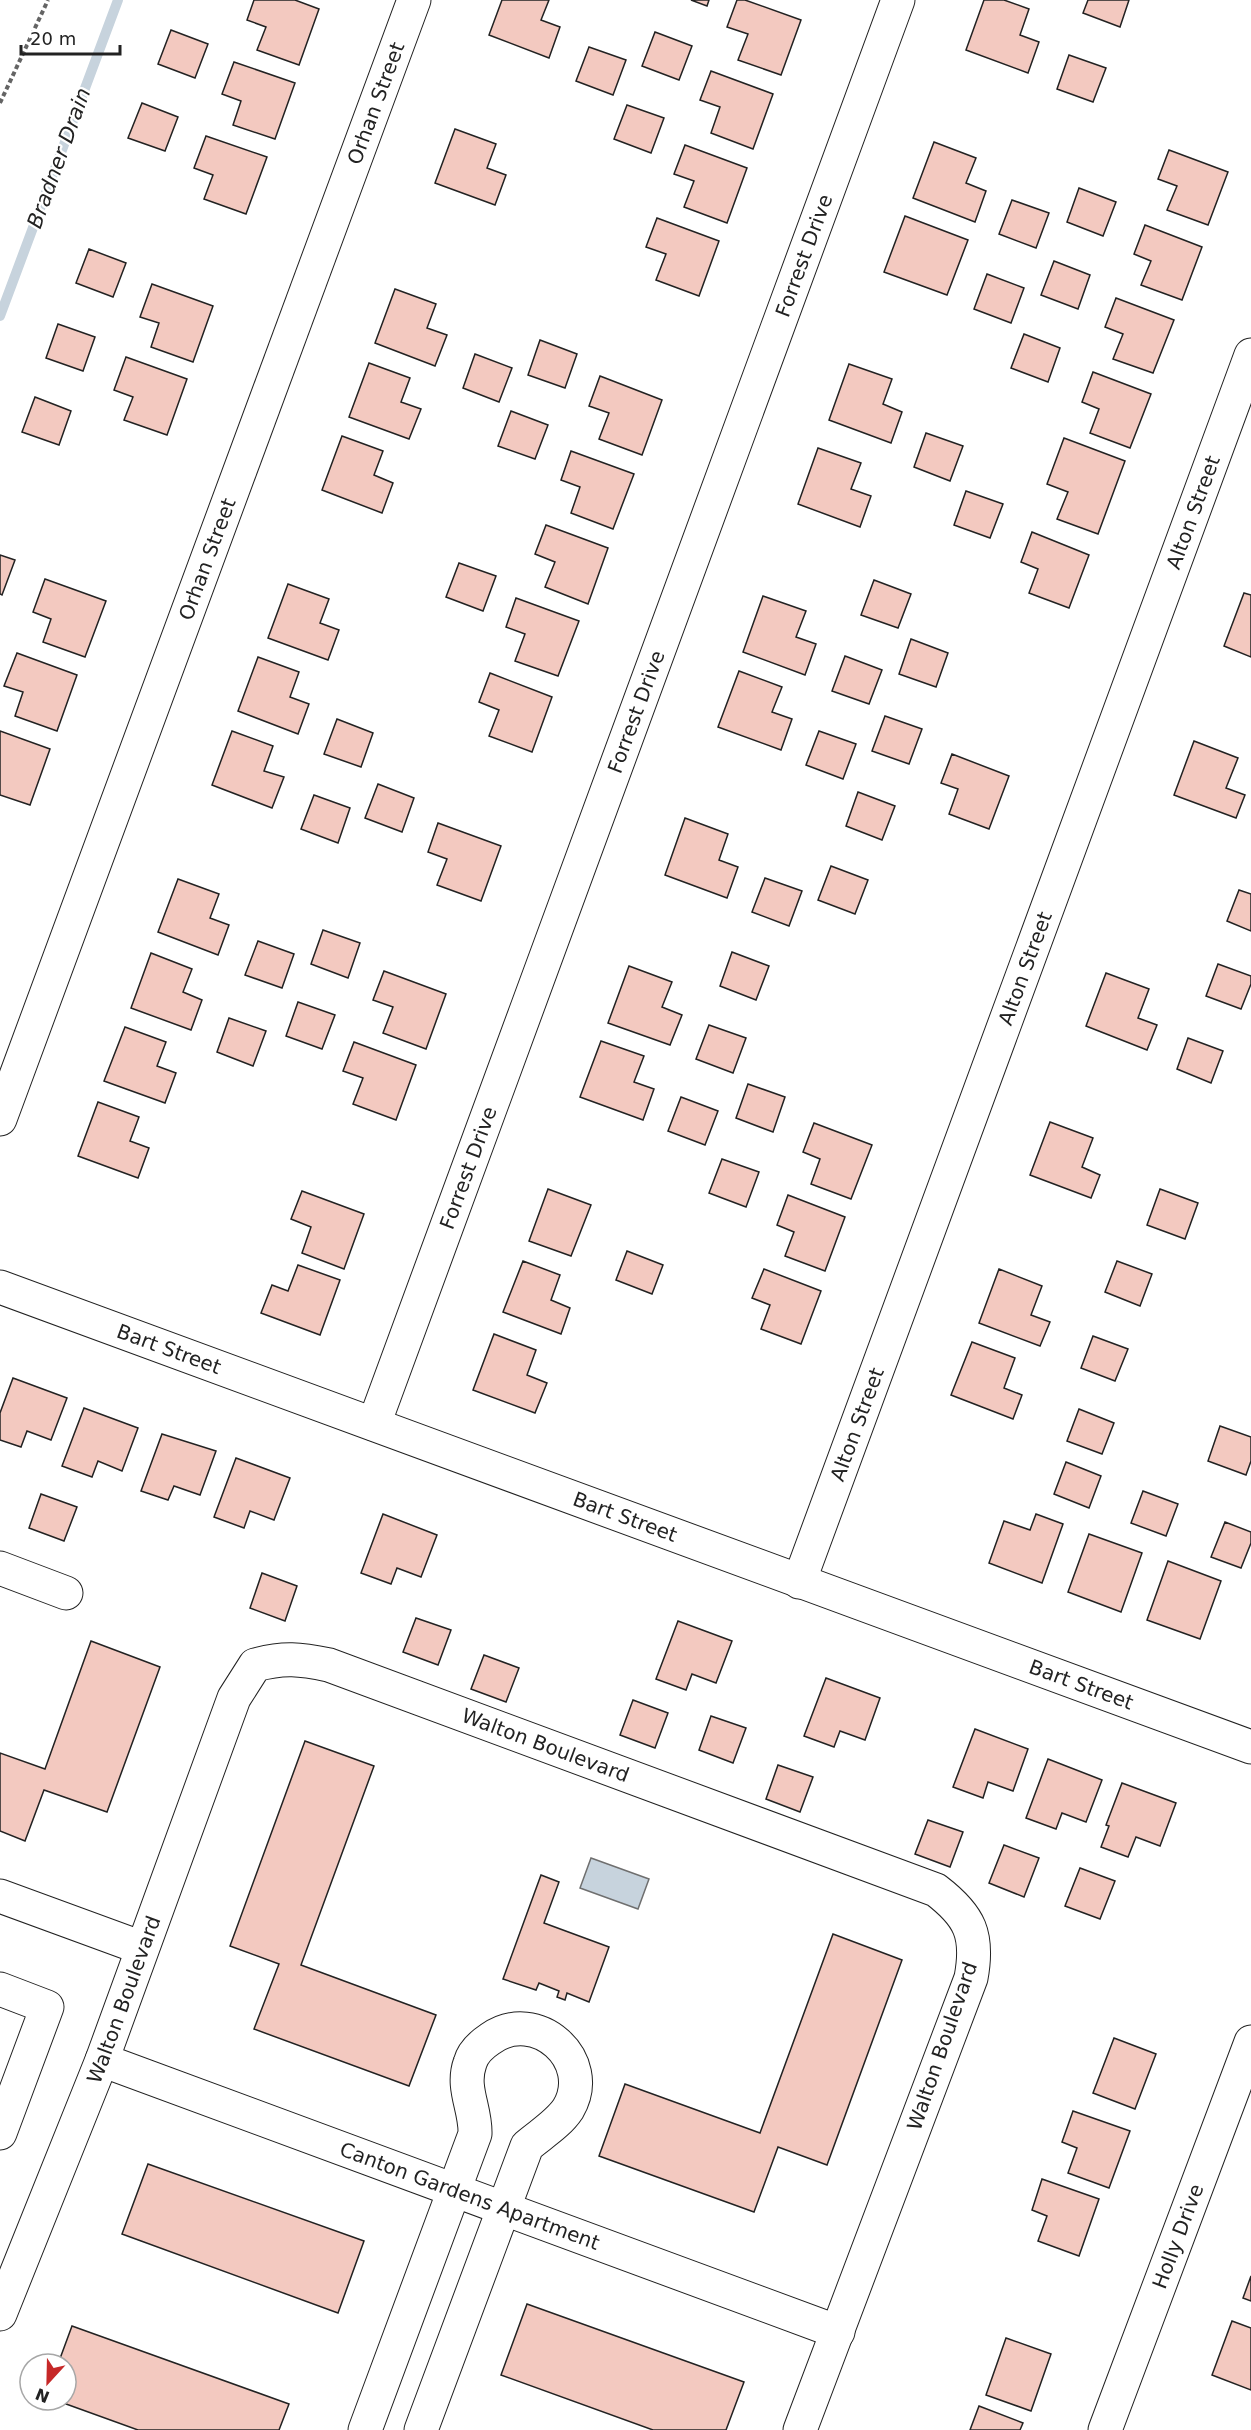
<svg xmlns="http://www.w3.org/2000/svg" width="1251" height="2430" viewBox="0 0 1251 2430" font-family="'DejaVu Sans',sans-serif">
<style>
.water{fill:#c7d3dd;stroke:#6f6f6f;stroke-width:1.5}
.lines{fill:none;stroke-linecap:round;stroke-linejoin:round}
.stream{stroke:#c7d3dd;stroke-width:10}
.building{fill:#f3c9c0;stroke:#222;stroke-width:1.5}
.minor-casing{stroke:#222;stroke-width:35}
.path{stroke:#646464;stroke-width:4;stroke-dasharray:4.5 3;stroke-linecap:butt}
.minor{stroke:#fff;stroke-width:33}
.labels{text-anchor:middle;stroke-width:4.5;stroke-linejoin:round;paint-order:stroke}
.street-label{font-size:20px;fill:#222;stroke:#fff}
.water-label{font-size:21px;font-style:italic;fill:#222;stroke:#fff}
</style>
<rect width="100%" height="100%" fill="#fff"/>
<polygon class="water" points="591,1858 649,1879 638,1909 580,1888"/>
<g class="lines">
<polyline class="stream" points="0,316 118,0"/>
</g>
<g class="building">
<polygon points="254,0 295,0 319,9 299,65 257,50 266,27 247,20"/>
<polygon points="502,0 549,0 541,20 560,27 549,58 489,35"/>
<polygon points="691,0 709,0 707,6"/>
<polygon points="737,0 745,0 801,20 781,75 738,60 748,34 727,27"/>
<polygon points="984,0 1004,0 1029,9 1020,35 1039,42 1028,73 966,50"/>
<polygon points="1088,0 1129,0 1120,27 1083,13"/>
<polygon points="171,30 208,44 195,78 158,64"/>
<polygon points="655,32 692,46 679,80 642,66"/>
<polygon points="589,47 626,60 613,95 576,81"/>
<polygon points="1069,55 1106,68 1093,102 1057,89"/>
<polygon points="234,62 295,83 275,139 233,125 241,101 222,94"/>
<polygon points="711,71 773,94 753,149 711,133 720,107 700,100"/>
<polygon points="142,103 178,117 165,151 128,138"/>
<polygon points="627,105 664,118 651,153 614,139"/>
<polygon points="455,129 496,144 487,168 506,175 495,205 435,183"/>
<polygon points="206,136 267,157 246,214 204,199 213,175 194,168"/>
<polygon points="934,142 976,158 966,183 986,191 975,222 913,198"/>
<polygon points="685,145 747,168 727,223 684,207 694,181 674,174"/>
<polygon points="1169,150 1228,172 1208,225 1167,210 1177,186 1158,179"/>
<polygon points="1079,188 1116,202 1103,236 1067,222"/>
<polygon points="1012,200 1049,213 1036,248 999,234"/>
<polygon points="905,216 968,240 947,295 884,272"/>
<polygon points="657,218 719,241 699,296 656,280 666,254 646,247"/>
<polygon points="1145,225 1202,247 1182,300 1141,285 1151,261 1134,254"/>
<polygon points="89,249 126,263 113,297 76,283"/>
<polygon points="1054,261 1090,275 1078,309 1041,295"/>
<polygon points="987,274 1024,288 1011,323 974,309"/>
<polygon points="152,284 213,306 193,362 151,347 159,323 140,317"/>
<polygon points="395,289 436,304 427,328 447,335 435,366 375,343"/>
<polygon points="1116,298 1174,320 1153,373 1113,359 1123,334 1105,327"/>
<polygon points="58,324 95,337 83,371 46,358"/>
<polygon points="1024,334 1060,348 1048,382 1011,368"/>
<polygon points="540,340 577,354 565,388 528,375"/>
<polygon points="475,354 512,368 499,402 463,388"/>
<polygon points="126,357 187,379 167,435 124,420 133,397 114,390"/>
<polygon points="369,363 410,378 401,402 421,409 409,439 349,417"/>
<polygon points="849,364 892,379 883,404 902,412 891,443 829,420"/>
<polygon points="1093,372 1151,394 1130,448 1090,433 1099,409 1082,402"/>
<polygon points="600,376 662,400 642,455 599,439 609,413 589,406"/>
<polygon points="35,397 71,411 59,445 22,432"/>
<polygon points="511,411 548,425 535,459 498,446"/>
<polygon points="926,433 963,446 950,481 914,467"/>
<polygon points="342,436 383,451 374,475 393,483 382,513 322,490"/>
<polygon points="1064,438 1125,461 1098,534 1057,519 1068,492 1047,484"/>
<polygon points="818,448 861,463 851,489 871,496 860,527 798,504"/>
<polygon points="571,451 634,474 613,529 571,513 580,487 561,480"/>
<polygon points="966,491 1003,504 990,538 954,525"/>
<polygon points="546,525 608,548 588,604 545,587 555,562 535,554"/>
<polygon points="1032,532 1089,555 1069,608 1029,593 1038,569 1021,562"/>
<polygon points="0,555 15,560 2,595 0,594"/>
<polygon points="459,563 496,576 483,611 446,597"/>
<polygon points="45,579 106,601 85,657 43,642 51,619 33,612"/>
<polygon points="874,580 911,594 898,628 861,615"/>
<polygon points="288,584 329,599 320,623 339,630 328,660 268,638"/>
<polygon points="1244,593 1251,595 1251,657 1224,646"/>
<polygon points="763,596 806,611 796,637 816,644 805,675 743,652"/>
<polygon points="516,598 579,621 558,676 515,661 525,634 506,627"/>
<polygon points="911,639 948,653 936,687 899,674"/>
<polygon points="17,653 77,675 57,731 15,716 23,692 4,686"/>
<polygon points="845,656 882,670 869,704 832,691"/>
<polygon points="258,657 299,672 290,697 309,704 298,734 238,711"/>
<polygon points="739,671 782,687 772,712 792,719 781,750 718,727"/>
<polygon points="490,673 552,697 532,752 489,736 499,710 479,702"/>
<polygon points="885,716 922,729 909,764 872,751"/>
<polygon points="337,719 373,733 361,767 324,754"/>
<polygon points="0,731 50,749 30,805 0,795"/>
<polygon points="232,731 273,746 264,771 284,777 272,808 212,785"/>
<polygon points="819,731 856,744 843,779 806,765"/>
<polygon points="1194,741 1238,758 1226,788 1245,795 1236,818 1174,795"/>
<polygon points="952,754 1009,776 989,829 949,814 958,789 941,783"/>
<polygon points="378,784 414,798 402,832 365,818"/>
<polygon points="858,792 895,806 882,840 846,826"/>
<polygon points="314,795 350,808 338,843 301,829"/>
<polygon points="685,818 728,834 719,860 738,867 727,898 665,875"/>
<polygon points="438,823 501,846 481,901 437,885 447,859 428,852"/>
<polygon points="831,866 868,880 855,914 818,900"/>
<polygon points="765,878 802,891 789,926 752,912"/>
<polygon points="178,879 219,894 210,918 229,925 218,955 158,932"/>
<polygon points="1239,890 1251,894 1251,931 1227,921"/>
<polygon points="323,930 360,943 348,978 311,964"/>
<polygon points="258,941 294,954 282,988 245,975"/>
<polygon points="732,952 769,966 756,1000 720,986"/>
<polygon points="151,953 192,969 183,992 202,1000 191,1030 131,1008"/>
<polygon points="1218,964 1251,976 1251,984 1241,1009 1206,996"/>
<polygon points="629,966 672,982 662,1007 682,1015 670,1045 608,1023"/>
<polygon points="384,971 446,994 426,1049 383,1033 393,1007 373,1000"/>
<polygon points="1106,973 1149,989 1138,1018 1157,1025 1147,1050 1086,1026"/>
<polygon points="298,1002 335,1015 322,1049 286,1036"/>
<polygon points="229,1018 266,1031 253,1066 217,1052"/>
<polygon points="709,1025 746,1038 733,1073 696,1059"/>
<polygon points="125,1027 166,1042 157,1066 176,1073 165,1103 104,1081"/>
<polygon points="1188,1038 1223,1051 1211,1083 1177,1069"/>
<polygon points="601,1041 644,1056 634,1082 654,1089 643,1120 580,1097"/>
<polygon points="354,1042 416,1065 396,1120 353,1104 363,1078 343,1071"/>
<polygon points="748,1084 785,1097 773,1132 736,1118"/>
<polygon points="681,1097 718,1111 705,1145 668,1131"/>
<polygon points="98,1102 139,1117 130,1141 149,1148 138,1178 78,1156"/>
<polygon points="1050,1122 1093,1138 1082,1167 1100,1175 1091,1198 1030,1175"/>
<polygon points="814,1123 872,1145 851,1199 811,1184 820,1159 803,1152"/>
<polygon points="722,1159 759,1172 746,1207 709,1193"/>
<polygon points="548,1189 591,1205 571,1256 529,1241"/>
<polygon points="1160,1189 1198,1203 1185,1239 1147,1225"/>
<polygon points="302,1191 364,1214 344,1269 302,1253 311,1227 291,1219"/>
<polygon points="788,1195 845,1217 825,1271 785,1256 794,1232 777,1225"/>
<polygon points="627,1251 663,1265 652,1294 616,1280"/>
<polygon points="523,1261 560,1275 551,1300 570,1308 561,1334 503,1312"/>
<polygon points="1117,1261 1152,1274 1140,1306 1105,1292"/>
<polygon points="298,1265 340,1280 320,1335 261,1313 272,1285 288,1291"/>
<polygon points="764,1269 821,1291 801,1344 761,1329 770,1305 752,1298"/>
<polygon points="999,1269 1042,1286 1031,1315 1050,1322 1040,1346 979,1323"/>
<polygon points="494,1334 536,1350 527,1375 547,1383 535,1413 473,1390"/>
<polygon points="1093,1336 1128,1349 1115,1381 1081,1368"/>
<polygon points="972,1342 1015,1358 1004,1388 1022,1395 1013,1419 951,1395"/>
<polygon points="13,1378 67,1398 51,1440 27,1431 21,1447 0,1440 0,1413"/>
<polygon points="84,1408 138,1428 122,1471 98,1461 92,1477 62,1466"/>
<polygon points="1079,1409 1114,1423 1102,1454 1067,1441"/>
<polygon points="1220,1426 1251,1437 1251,1461 1246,1475 1208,1461"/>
<polygon points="162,1434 216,1451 200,1495 174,1486 168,1500 141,1491"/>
<polygon points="236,1458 290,1478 274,1520 250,1511 244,1528 214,1517"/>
<polygon points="1066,1462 1101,1476 1089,1508 1054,1494"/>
<polygon points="1143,1491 1178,1504 1166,1536 1131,1523"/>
<polygon points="41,1494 77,1507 64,1541 29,1528"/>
<polygon points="383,1514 437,1535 421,1577 397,1568 391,1584 361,1573"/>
<polygon points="1036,1514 1063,1524 1042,1583 989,1563 1004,1521 1030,1530"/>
<polygon points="1225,1522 1251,1532 1251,1543 1241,1568 1211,1557"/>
<polygon points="1089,1534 1142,1553 1121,1612 1068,1592"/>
<polygon points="1168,1561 1221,1581 1200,1639 1147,1620"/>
<polygon points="262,1573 297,1586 285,1621 250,1608"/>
<polygon points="416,1618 451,1630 438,1665 403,1652"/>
<polygon points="678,1621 732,1641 716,1683 692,1674 686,1690 656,1679"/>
<polygon points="91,1641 160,1667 107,1812 44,1790 25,1841 0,1831 0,1753 45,1769"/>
<polygon points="484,1655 519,1668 506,1702 471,1689"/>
<polygon points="826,1678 880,1698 865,1740 840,1731 834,1747 804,1736"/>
<polygon points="633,1700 668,1713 655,1748 620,1735"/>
<polygon points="711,1716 746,1728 733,1763 699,1750"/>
<polygon points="975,1729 1028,1749 1013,1791 988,1782 983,1798 953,1787"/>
<polygon points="305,1741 374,1766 301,1965 436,2015 409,2086 254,2029 279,1964 230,1946"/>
<polygon points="1048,1759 1102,1780 1086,1822 1062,1813 1056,1829 1026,1818"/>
<polygon points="778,1765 813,1777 800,1812 766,1799"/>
<polygon points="1122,1783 1176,1803 1160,1846 1136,1837 1128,1857 1101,1847 1109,1826 1106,1825"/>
<polygon points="928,1820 963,1832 950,1867 915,1854"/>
<polygon points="1004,1845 1039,1858 1024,1897 989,1883"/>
<polygon points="1080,1868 1115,1881 1100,1919 1065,1906"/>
<polygon points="541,1875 559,1882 544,1923 609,1947 589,2002 567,1993 565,2000 557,1997 559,1991 539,1983 536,1990 503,1979"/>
<polygon points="833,1934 902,1960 827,2165 778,2147 754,2212 599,2156 625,2084 760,2133"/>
<polygon points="1114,2038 1156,2054 1135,2109 1093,2093"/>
<polygon points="1073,2111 1130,2131 1109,2188 1068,2173 1077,2148 1062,2142"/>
<polygon points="148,2164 364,2241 338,2313 122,2234"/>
<polygon points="1042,2179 1099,2199 1079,2256 1038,2241 1047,2216 1032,2210"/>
<polygon points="1251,2276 1251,2301 1243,2298"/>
<polygon points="527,2304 744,2382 726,2430 653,2430 501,2375"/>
<polygon points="1232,2321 1251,2328 1251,2390 1212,2375"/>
<polygon points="72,2326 289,2404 279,2430 138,2430 55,2400 66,2400 66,2364 58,2364"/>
<polygon points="1006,2338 1051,2354 1031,2411 986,2395"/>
<polygon points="979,2406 1023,2423 1020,2430 970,2430"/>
</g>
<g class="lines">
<defs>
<g id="minor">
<path id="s1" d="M 0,1119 L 414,0"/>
<path id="s2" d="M 0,1287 L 1251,1747"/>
<path id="s3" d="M 374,1424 L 898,0"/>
<polyline points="0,1568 66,1593"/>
<path id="s4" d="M 799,1582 L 1251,355"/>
<polyline points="0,1896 142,1948"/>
<polyline points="0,1989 47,2007 0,2133"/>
<path id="s5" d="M 102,2060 L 838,2332"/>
<path id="s6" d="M 0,2314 L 102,2060 L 234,1698 L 255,1665 C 284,1657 300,1659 329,1665 L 936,1890 C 970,1916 979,1935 971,1978 L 800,2430"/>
<path d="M 365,2430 L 475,2134 C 476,2109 461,2088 470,2063 C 473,2052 481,2045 490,2039 C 536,2006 597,2060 568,2109 C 558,2124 541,2134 527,2146 L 421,2430"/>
<path id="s7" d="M 1105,2430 L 1251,2042"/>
</g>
</defs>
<use href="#minor" class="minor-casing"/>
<polyline class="path" points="0,103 48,0"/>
<use href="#minor" class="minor"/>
</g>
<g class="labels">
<g class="street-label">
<text dy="7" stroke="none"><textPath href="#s1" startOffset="1083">Orhan Street</textPath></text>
<text dy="7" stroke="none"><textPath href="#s3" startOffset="1245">Forrest Drive</textPath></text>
<text dy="7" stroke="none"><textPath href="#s4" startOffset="1140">Alton Street</textPath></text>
<text dy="7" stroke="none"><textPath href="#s1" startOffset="597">Orhan Street</textPath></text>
<text dy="7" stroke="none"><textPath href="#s3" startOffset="759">Forrest Drive</textPath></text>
<text dy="7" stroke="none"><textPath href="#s4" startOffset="654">Alton Street</textPath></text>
<text dy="7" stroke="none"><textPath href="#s3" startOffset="273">Forrest Drive</textPath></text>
<text dy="7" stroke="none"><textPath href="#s2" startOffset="180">Bart Street</textPath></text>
<text dy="7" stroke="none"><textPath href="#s4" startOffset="168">Alton Street</textPath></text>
<text dy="7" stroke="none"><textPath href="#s2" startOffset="666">Bart Street</textPath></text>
<text dy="7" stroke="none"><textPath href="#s2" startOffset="1152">Bart Street</textPath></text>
<text dy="7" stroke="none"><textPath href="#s6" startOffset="1004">Walton Boulevard</textPath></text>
<text dy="7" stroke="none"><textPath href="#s6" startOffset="338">Walton Boulevard</textPath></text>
<text transform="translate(942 2046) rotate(-71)" y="7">Walton Boulevard</text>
<text dy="7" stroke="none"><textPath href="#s5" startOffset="392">Canton Gardens Apartment</textPath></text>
<text dy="7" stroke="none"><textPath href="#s7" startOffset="207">Holly Drive</textPath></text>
</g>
<g class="water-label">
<text transform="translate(59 158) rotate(-70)" y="7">Bradner Drain</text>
</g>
</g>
<g transform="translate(48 2382) rotate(202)"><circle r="28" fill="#ffffff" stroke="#a7a7a7" stroke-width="1.5"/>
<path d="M0-4.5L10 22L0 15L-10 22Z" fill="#c62828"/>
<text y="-9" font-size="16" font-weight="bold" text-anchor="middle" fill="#222222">N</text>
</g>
<path d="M21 45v9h99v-9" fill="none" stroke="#222222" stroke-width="3"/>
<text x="30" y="45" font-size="18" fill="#222222" stroke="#ffffff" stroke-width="4.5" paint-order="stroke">20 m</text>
</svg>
